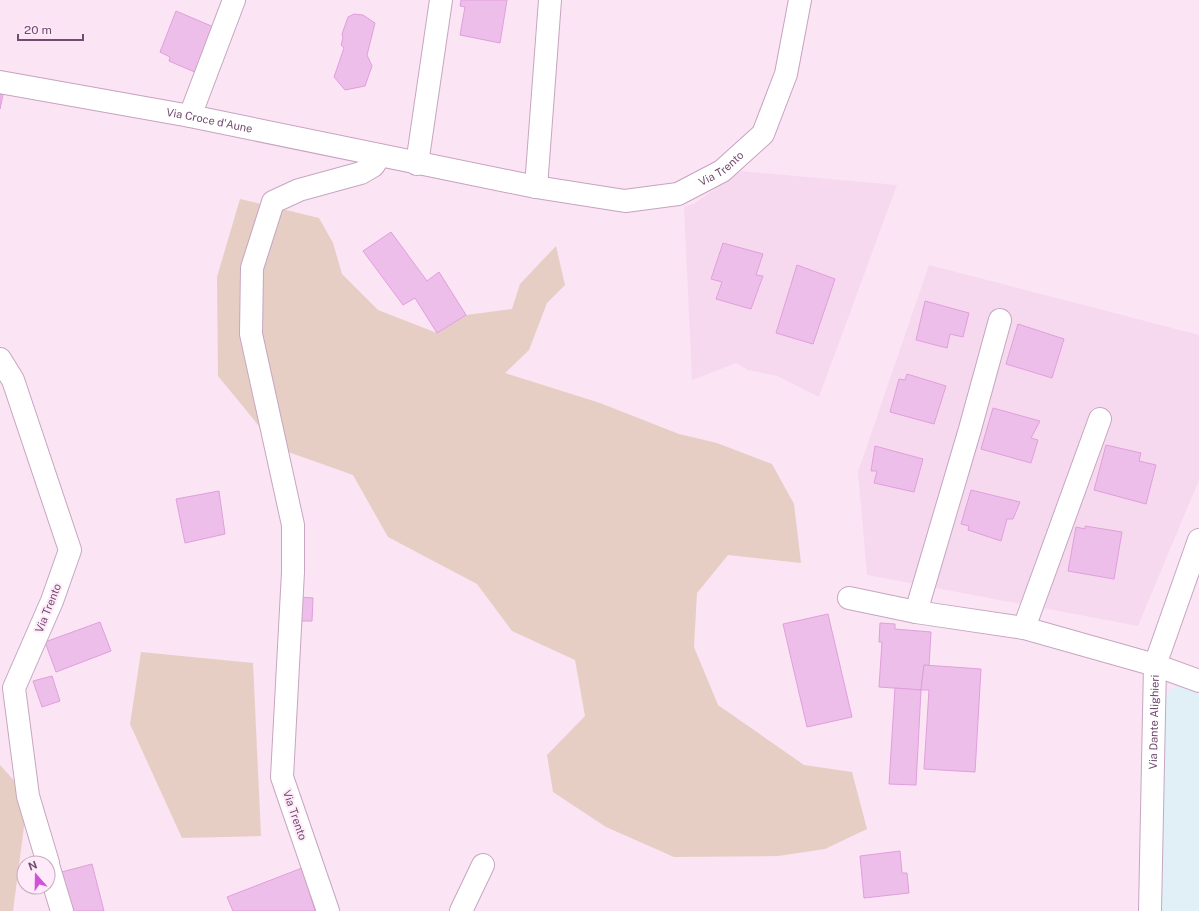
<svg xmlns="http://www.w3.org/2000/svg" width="1199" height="911" viewBox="0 0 1199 911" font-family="'Public Sans',sans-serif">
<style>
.residential{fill:#f7d9ef}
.education{fill:#e1f0f7}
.green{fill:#e7cec4}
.building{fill:#eebeea;stroke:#e09fdb}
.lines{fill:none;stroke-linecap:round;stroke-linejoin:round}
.street-casing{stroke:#c6a6c2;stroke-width:24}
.secondary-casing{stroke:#c7a2c2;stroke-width:24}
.street{stroke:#fff;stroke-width:22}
.secondary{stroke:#fff;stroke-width:22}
.labels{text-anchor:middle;stroke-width:4;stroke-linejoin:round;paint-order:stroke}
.street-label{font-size:11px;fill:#714b70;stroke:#feeaf8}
</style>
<rect width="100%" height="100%" fill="#fbe4f4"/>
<g class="residential">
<polygon points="740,171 897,185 819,397 777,376 748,370 736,363 692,380 684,207 695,203"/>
<polygon points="929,265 1199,335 1199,480 1138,626 867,575 858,472"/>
</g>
<polygon class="education" points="1199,678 1199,911 1145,911 1151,714 1170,690 1187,680"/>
<g class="green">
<polygon points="240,199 319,218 333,243 342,274 378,310 437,333 466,315 512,309 520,284 556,246 565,285 547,303 529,350 505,373 600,403 679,434 717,443 772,464 794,504 801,563 728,555 697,593 694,647 718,705 804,765 852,772 867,829 825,849 778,856 674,857 606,827 553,792 547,755 585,716 575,660 512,631 477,584 388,537 353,475 277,448 218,376 217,277"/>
<polygon points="141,652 253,663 261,836 182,838 130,724"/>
<polygon points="0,765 28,796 13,911 0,911"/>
</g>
<g class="building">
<polygon points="461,0 507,0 500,43 460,35 465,7 460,6"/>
<polygon points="176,11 216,28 197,73 169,61 170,57 160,52"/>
<polygon points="354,14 363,15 375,23 367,55 372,66 365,86 345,90 334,77 344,48 341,45 343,38 342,34 348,17"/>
<polygon points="0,94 3,95 0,109"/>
<polygon points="391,232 427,281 439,272 466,315 437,333 415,298 403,305 363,251"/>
<polygon points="723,243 763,254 756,275 763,276 751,309 716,299 722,282 711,279"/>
<polygon points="797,265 835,279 813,344 776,333"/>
<polygon points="925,301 969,313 963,337 950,334 947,348 916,340"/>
<polygon points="1018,324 1064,339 1052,378 1006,364"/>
<polygon points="907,374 946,386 934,424 890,412 899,379 905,380"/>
<polygon points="993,408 1040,421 1031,438 1038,440 1031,463 981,449"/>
<polygon points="1106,445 1141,453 1139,461 1156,465 1146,504 1094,490"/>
<polygon points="875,446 923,459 914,492 874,483 877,471 871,471"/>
<polygon points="971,490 1020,502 1013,519 1007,519 1001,541 968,530 969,526 961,524"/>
<polygon points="219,491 225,534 185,543 176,499"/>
<polygon points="1085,526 1122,532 1114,579 1068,571 1076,527 1085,529"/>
<polygon points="299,597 313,598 312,621 298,621"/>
<polygon points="828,614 852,717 807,727 783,624"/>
<polygon points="100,622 111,651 56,672 45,642"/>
<polygon points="880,623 895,624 895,629 931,632 929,666 924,665 921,690 879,687 882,642 879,642"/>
<polygon points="924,665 981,669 975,772 924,769 929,690 921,690"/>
<polygon points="52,676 60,701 42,707 33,681"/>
<polygon points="895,688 921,690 916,785 889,784"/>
<polygon points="900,851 902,873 907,873 909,893 864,898 860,856"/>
<polygon points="92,864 104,911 65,911 54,874"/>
<polygon points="302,868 315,911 233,911 227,897"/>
</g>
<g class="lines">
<defs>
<g id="street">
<polyline points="190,116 234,0"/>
<polyline points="417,164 441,0"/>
<polyline points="536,187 550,0"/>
<polyline points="0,359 13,380 70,550 52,601 14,688 28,796 48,863"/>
<polyline points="849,598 916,612 1024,628 1155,665 1199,681"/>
<polyline points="916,612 970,429 1000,320"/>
<polyline points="1024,628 1100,419"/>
<polyline points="48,865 62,911"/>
<polyline points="328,911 282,777 293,572 293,525 251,334 252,268 273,202 299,190 361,173 373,166 380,156"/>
<polyline points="461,911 483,865"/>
<path id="s1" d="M 1150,911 L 1155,665 L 1199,540"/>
</g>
<g id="secondary">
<path id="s2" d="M 0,82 L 190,116 L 536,187 L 625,201 L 678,194 L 722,171 L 763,134 L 786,74 L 800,0"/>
</g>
</defs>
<use href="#street" class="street-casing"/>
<use href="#secondary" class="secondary-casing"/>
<use href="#street" class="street"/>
<use href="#secondary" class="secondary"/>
</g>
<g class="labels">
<g class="street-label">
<text dy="4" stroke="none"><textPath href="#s2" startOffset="213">Via Croce d'Aune</textPath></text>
<text dy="4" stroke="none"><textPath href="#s2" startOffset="740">Via Trento</textPath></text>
<text transform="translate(48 608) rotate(-68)" y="4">Via Trento</text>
<text dy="4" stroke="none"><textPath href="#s1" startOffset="189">Via Dante Alighieri</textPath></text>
<text transform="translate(295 815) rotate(71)" y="4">Via Trento</text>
</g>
</g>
<g transform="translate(36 875) rotate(340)"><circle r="19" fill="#feeaf8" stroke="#c6aac2"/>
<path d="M0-3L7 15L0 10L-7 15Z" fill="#d151dd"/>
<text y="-6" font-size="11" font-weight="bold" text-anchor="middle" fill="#714b70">N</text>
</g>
<path d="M18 34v6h65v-6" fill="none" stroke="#714b70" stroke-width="2"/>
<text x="24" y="34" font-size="12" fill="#714b70" stroke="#feeaf8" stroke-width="3" paint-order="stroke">20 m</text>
</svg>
